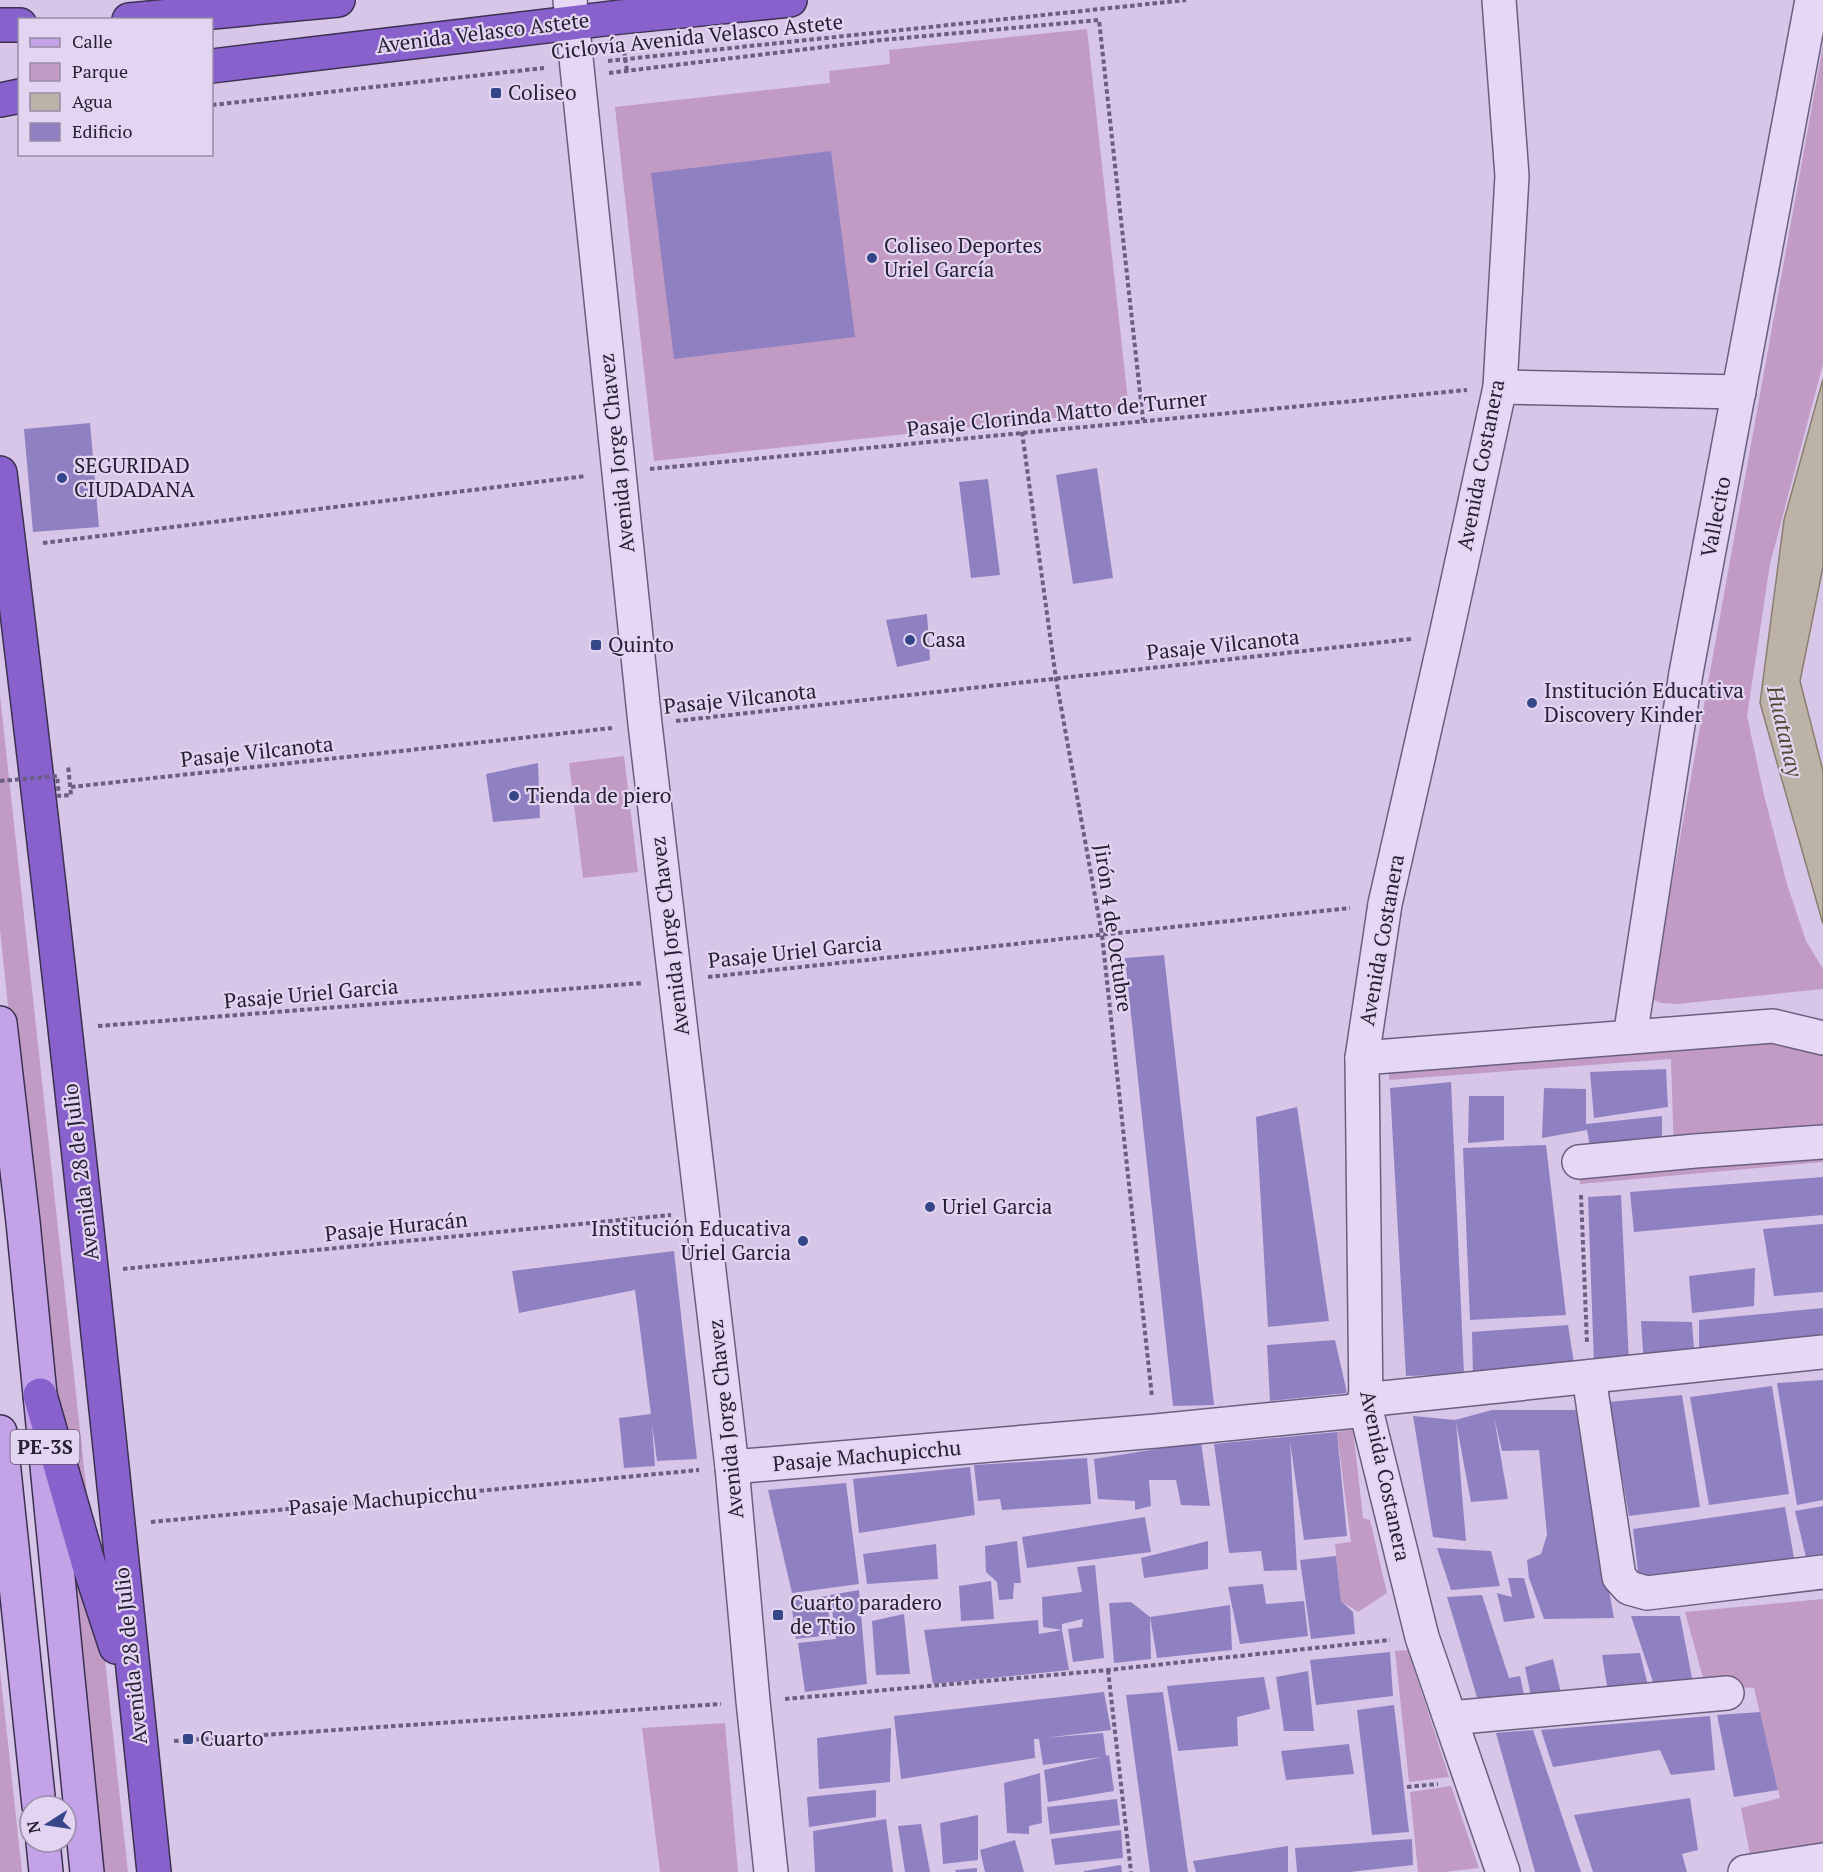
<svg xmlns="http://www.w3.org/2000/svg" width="1823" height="1872" viewBox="0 0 1823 1872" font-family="'PT Serif',serif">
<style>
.green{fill:#c29bc5}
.water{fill:#bdb2a7;stroke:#8a7e6f;stroke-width:1.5}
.building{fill:#8f80c2}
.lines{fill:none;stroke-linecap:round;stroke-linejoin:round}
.minor-casing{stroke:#6a5e81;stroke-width:36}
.major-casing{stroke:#3a3150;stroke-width:36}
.highway-casing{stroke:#3a3150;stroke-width:36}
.path{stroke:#6a5e81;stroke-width:4;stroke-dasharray:4.5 3;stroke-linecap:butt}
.minor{stroke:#e6d8f4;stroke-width:33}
.major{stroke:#c4a2e7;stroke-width:33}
.highway{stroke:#8961cd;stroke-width:33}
.path-bridge{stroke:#6a5e81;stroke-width:4;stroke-dasharray:4.5 3;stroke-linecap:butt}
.poi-dot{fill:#354689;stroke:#e3d4f1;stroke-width:2}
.labels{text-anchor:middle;stroke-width:4.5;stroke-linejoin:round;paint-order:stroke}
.shield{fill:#e3d4f1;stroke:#5e566c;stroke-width:1.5}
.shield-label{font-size:20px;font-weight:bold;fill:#252033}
.street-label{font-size:21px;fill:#252033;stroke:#e3d4f1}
.poi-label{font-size:21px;fill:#252033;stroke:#e3d4f1;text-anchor:start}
.water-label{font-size:22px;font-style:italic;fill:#514931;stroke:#e3d4f1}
</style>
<rect width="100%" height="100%" fill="#d7c6e8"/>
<g class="green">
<polygon points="1087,29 1129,410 654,461 615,107 830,83 829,71 890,64 889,50"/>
<polygon points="1823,45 1823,364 1770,564 1747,716 1764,795 1787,884 1806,941 1823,969 1823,989 1677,1004 1661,1003 1651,999"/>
<polygon points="0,695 128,1872 99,1872 0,930"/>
<polygon points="624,756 638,872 583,878 569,763"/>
<polygon points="1823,1027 1823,1162 1580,1184 1578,1169 1674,1159 1671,1059 1389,1080 1389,1054"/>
<polygon points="1353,1429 1363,1518 1370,1520 1387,1593 1358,1612 1341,1601 1335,1544 1351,1542 1337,1432"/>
<polygon points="1823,1599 1823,1848 1751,1860 1741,1808 1780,1798 1754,1688 1705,1685 1685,1612"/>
<polygon points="1408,1650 1449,1777 1409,1782 1395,1651"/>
<polygon points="0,1670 22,1872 0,1872"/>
<polygon points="725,1723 738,1872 660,1872 642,1728"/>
<polygon points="1451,1786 1479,1868 1444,1872 1418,1872 1410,1792"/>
</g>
<polygon class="water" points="1823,379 1823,567 1800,681 1823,771 1823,924 1760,703 1784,520"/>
<g class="building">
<polygon points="831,151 855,337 674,359 651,173"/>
<polygon points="90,423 99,527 33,532 24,429"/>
<polygon points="1097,468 1113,578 1073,584 1056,475"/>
<polygon points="988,479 1000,575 971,578 959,482"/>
<polygon points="927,614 930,660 897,667 886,620"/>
<polygon points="538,763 540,818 493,822 486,774"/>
<polygon points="1164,955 1214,1405 1173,1406 1125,958"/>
<polygon points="1666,1069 1668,1107 1594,1118 1590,1072"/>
<polygon points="1451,1082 1464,1374 1406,1376 1390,1088"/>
<polygon points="1544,1088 1586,1089 1586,1124 1662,1116 1662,1148 1591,1153 1587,1130 1542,1138"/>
<polygon points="1469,1096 1504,1096 1504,1140 1468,1143"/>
<polygon points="1297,1107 1329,1321 1268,1327 1256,1117"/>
<polygon points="1546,1145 1566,1315 1470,1320 1463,1148"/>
<polygon points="1823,1177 1823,1215 1634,1232 1630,1192"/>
<polygon points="1621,1195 1629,1362 1594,1364 1588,1197"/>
<polygon points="1823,1224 1823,1292 1774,1296 1763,1229"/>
<polygon points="674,1251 697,1459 657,1461 652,1424 655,1466 624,1468 619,1418 651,1414 635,1290 519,1313 512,1271"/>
<polygon points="1755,1268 1754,1306 1692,1313 1689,1276"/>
<polygon points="1823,1308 1823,1346 1699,1356 1699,1320"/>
<polygon points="1641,1321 1692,1322 1695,1362 1644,1366"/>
<polygon points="1568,1325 1575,1370 1473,1378 1472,1332"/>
<polygon points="1335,1340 1347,1393 1270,1401 1267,1345"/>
<polygon points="1823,1380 1823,1500 1797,1505 1777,1383"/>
<polygon points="1772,1386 1789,1494 1709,1505 1690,1397"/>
<polygon points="1682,1395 1700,1507 1629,1516 1609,1402"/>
<polygon points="1492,1410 1576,1410 1614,1618 1544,1619 1529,1578 1527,1560 1541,1554 1547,1535 1539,1450 1502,1451 1494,1417 1508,1499 1471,1502 1456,1422 1466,1541 1433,1537 1413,1416 1455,1420"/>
<polygon points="1337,1432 1347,1536 1304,1540 1290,1441 1297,1570 1264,1571 1261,1551 1229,1553 1214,1444"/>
<polygon points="1201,1442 1210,1506 1181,1505 1176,1480 1149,1480 1151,1506 1135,1510 1135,1501 1098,1499 1094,1459"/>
<polygon points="1087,1458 1091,1504 1002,1510 1000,1499 978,1501 974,1465"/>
<polygon points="970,1467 975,1515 859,1533 853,1479"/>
<polygon points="846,1483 859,1584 792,1593 768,1490"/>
<polygon points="1823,1506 1823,1568 1809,1570 1795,1511"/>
<polygon points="1785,1507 1796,1569 1640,1589 1633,1529"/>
<polygon points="1145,1517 1151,1552 1027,1568 1022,1537"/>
<polygon points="1017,1541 1021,1583 1014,1583 1013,1599 999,1600 997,1582 986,1572 985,1546"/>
<polygon points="1208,1541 1208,1569 1144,1578 1141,1558"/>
<polygon points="936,1544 938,1579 867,1584 863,1554"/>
<polygon points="1437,1548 1491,1551 1500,1586 1451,1590"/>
<polygon points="1336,1556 1341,1601 1353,1612 1355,1634 1311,1639 1300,1560"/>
<polygon points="1095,1565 1104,1658 1073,1662 1068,1629 1082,1627 1083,1619 1062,1624 1062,1630 1043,1627 1042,1597 1082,1592 1077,1567"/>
<polygon points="1508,1578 1524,1578 1535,1618 1504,1622 1497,1593 1512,1597"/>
<polygon points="991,1581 994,1619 961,1621 959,1586"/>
<polygon points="1263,1584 1266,1604 1304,1601 1308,1636 1240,1644 1228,1587"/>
<polygon points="859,1590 867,1684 805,1692 798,1643 836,1639 830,1595"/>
<polygon points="1482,1595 1509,1678 1520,1676 1526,1704 1479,1704 1447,1597"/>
<polygon points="827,1596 831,1635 796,1639 791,1601"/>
<polygon points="1131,1602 1150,1617 1230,1605 1232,1650 1157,1658 1150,1617 1151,1659 1114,1663 1109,1603"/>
<polygon points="904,1614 910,1674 876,1675 872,1621"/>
<polygon points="1631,1616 1680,1616 1694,1688 1656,1691"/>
<polygon points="1038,1620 1039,1634 1062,1630 1069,1670 933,1684 924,1630"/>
<polygon points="1390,1652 1393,1696 1316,1705 1310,1660"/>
<polygon points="1640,1653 1650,1694 1609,1698 1602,1655"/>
<polygon points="1553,1659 1563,1702 1533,1706 1525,1667"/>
<polygon points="1308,1671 1314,1731 1284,1731 1276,1677"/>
<polygon points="1264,1677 1270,1709 1237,1717 1238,1746 1178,1751 1167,1686"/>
<polygon points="1104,1692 1111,1730 1044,1738 1103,1733 1106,1756 1109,1755 1114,1791 1048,1802 1044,1770 1102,1757 1043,1765 1039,1739 1034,1739 1035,1758 901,1779 894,1716"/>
<polygon points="1163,1692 1188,1872 1150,1872 1126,1695"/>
<polygon points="1394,1705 1409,1832 1372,1835 1357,1710"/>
<polygon points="1760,1712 1778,1790 1734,1797 1717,1715"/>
<polygon points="1710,1716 1715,1770 1671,1775 1660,1750 1553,1767 1541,1730"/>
<polygon points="891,1728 890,1782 819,1789 817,1738"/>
<polygon points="1533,1730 1581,1872 1535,1872 1496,1733"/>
<polygon points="1349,1744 1354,1774 1286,1780 1281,1751"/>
<polygon points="1040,1773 1042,1823 1029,1826 1029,1834 1007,1833 1004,1783"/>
<polygon points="876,1790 876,1817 809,1827 807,1797"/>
<polygon points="1690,1798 1698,1850 1682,1854 1687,1872 1593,1872 1574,1815"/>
<polygon points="1117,1799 1120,1825 1050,1834 1047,1807"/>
<polygon points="978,1815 978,1860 943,1864 940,1823"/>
<polygon points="886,1819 893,1872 815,1872 813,1831"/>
<polygon points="921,1824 930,1872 905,1872 898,1826"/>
<polygon points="1121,1830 1123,1858 1055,1865 1051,1839"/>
<polygon points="1412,1839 1413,1865 1350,1872 1297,1872 1295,1848"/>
<polygon points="1015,1840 1024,1872 985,1872 980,1850"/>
<polygon points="1288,1846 1288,1872 1196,1872 1193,1861"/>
<polygon points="1121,1865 1122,1872 1084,1872 1084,1871"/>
<polygon points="977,1868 977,1872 956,1872 955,1870"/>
</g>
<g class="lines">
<defs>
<g id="minor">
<polyline points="570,0 645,724 732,1467 753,1701 771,1872"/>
<polyline points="1499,0 1512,176 1500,387 1446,635 1385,904 1362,1058 1366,1410 1422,1637 1503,1872"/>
<polyline points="1500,387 1739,392"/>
<polyline points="1630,1037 1686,673 1812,0"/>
<polyline points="1362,1058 1773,1026 1823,1038"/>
<polyline points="1579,1162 1695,1151 1823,1142"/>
<polyline points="1589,1377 1619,1577 1629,1588 1647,1593 1823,1572"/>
<polyline points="1364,1400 1823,1352"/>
<polyline points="732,1467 1156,1431 1366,1410"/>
<polyline points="1450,1718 1727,1693"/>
<polyline points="1745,1872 1823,1860"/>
</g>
<g id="major">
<polyline points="0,1023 23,1222 87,1872"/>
<polyline points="0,1432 39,1806"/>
<polyline points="43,1842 46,1872"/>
</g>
<g id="highway">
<polyline points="129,20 338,0"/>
<polyline points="0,25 20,25"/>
<polyline points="212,66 621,17 790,0"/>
<polyline points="0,100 20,96"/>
<path d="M 0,473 C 58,939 106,1405 154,1872"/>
<polyline points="40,1395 88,1562 116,1647"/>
</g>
</defs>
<use href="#minor" class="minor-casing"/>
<use href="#major" class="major-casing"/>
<use href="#highway" class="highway-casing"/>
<g class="path">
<polyline points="624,51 627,71"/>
<polyline points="608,61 1186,0"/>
<polyline points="609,73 882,40 1099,20 1143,420"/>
<polyline points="212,105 544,68"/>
<polyline points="1022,432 1056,679 1102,935 1152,1397"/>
<polyline points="650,469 1467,390"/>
<polyline points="43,543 586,476"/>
<polyline points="676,721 1411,639"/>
<polyline points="71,787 612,728"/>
<polyline points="708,977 1350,908"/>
<polyline points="98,1026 643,983"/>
<polyline points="1581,1195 1587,1343"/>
<polyline points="123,1269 671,1215"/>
<polyline points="151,1522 699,1470"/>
<polyline points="1108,1670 1131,1872"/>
<polyline points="785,1699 1108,1670 1390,1640"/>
<polyline points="174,1741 721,1704"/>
<polyline points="1407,1787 1438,1784"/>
</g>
<use href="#minor" class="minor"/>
<use href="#major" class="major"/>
<use href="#highway" class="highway"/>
<polyline class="path-bridge" points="0,781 57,776 59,796 71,795 68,765"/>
</g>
<g class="poi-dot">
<rect x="490" y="87" width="12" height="12" rx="3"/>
<circle cx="872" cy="258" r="6"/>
<circle cx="62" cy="478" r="6"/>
<circle cx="910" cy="640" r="6"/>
<rect x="590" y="639" width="12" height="12" rx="3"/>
<circle cx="1532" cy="703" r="6"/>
<circle cx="514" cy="796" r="6"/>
<circle cx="930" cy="1207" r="6"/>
<circle cx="803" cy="1241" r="6"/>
<rect x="772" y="1609" width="12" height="12" rx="3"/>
<rect x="182" y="1733" width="12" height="12" rx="3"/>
</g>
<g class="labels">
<rect class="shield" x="10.5" y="1430" width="69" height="34" rx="4.5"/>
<g class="shield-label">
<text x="45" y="1454">PE-3S</text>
</g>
<g class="street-label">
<text transform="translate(483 33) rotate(-7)" y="7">Avenida Velasco Astete</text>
<text transform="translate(697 37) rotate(-6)" y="7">Ciclovía Avenida Velasco Astete</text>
<text transform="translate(1057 414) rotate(-6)" y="7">Pasaje Clorinda Matto de Turner</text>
<text transform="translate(617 453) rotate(-96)" y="7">Avenida Jorge Chavez</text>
<text transform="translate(1481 465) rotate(-79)" y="7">Avenida Costanera</text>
<text transform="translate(1716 517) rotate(-79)" y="7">Vallecito</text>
<text transform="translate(1223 645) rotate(-6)" y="7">Pasaje Vilcanota</text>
<text transform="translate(740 699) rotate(-6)" y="7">Pasaje Vilcanota</text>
<text transform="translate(257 752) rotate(-6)" y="7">Pasaje Vilcanota</text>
<text transform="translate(1113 928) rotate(82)" y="7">Jirón 4 de Octubre</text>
<text transform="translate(670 936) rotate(-97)" y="7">Avenida Jorge Chavez</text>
<text transform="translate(1382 940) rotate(-80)" y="7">Avenida Costanera</text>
<text transform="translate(795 952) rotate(-6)" y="7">Pasaje Uriel Garcia</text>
<text transform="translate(311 994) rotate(-5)" y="7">Pasaje Uriel Garcia</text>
<text transform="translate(81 1172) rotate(-97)" y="7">Avenida 28 de Julio</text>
<text transform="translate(396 1227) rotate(-6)" y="7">Pasaje Huracán</text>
<text transform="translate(726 1419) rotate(-96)" y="7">Avenida Jorge Chavez</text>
<text transform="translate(867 1456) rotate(-5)" y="7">Pasaje Machupicchu</text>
<text transform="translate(1385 1476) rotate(78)" y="7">Avenida Costanera</text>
<text transform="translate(383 1500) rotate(-5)" y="7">Pasaje Machupicchu</text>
<text transform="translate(131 1656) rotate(-96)" y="7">Avenida 28 de Julio</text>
</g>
<g class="poi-label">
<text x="508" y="100">Coliseo</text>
<text x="884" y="253">Coliseo Deportes<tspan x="884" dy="24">Uriel García</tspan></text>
<text x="74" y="473">SEGURIDAD<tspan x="74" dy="24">CIUDADANA</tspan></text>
<text x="922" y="647">Casa</text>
<text x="608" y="652">Quinto</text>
<text x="1544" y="698">Institución Educativa<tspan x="1544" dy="24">Discovery Kinder</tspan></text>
<text x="526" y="803">Tienda de piero</text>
<text x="942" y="1214">Uriel Garcia</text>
<text x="791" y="1236" text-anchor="end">Institución Educativa<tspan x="791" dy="24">Uriel Garcia</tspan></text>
<text x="790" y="1610">Cuarto paradero<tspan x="790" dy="24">de Ttio</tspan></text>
<text x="200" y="1746">Cuarto</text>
</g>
<g class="water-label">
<text transform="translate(1785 731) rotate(77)" y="8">Huatanay</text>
</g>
</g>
<rect x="18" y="18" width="195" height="138" fill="#e3d4f1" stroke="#978ca5" stroke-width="1.5"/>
<rect x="30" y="38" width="30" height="9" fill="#c4a2e7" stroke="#978ca5" stroke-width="1.5"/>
<text x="72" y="48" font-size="18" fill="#252033">Calle</text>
<rect x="30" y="63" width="30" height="18" fill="#c29bc5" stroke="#978ca5" stroke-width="1.5"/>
<text x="72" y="78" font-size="18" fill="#252033">Parque</text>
<rect x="30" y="93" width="30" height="18" fill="#bdb2a7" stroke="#978ca5" stroke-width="1.5"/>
<text x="72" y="108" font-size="18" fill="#252033">Agua</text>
<rect x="30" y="123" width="30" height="18" fill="#8f80c2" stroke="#978ca5" stroke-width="1.5"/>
<text x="72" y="138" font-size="18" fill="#252033">Edificio</text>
<g transform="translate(48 1824) rotate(258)"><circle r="28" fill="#e3d4f1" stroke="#978ca5" stroke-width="1.5"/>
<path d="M0-4.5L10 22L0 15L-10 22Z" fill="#354689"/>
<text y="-9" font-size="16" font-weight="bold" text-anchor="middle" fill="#252033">N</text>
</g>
</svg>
